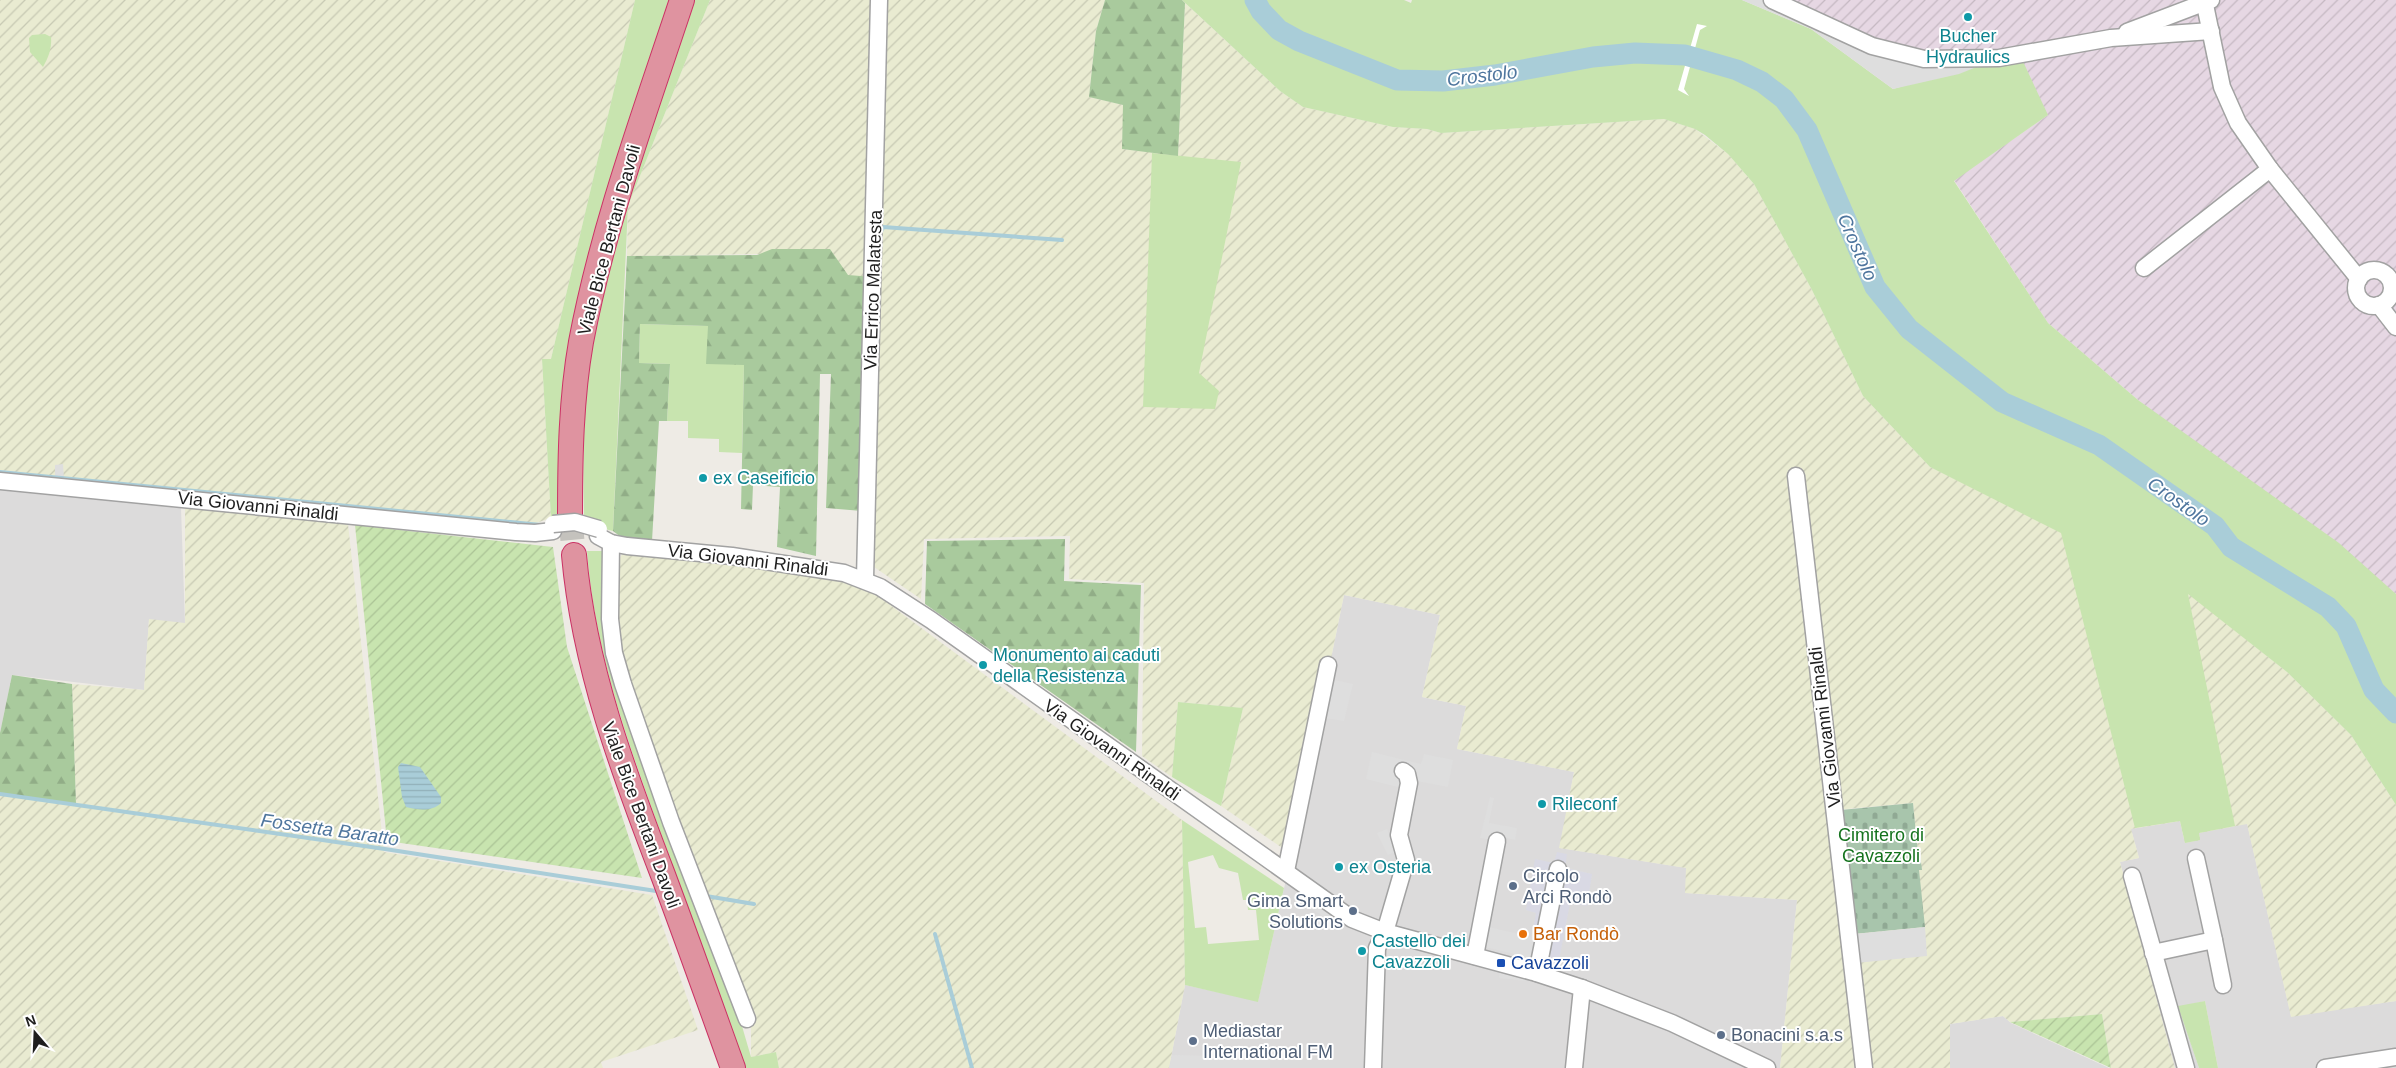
<svg xmlns="http://www.w3.org/2000/svg" width="2396" height="1068" viewBox="0 0 2396 1068" font-family="Helvetica,sans-serif">
<style>
.residential{fill:#dcdbdb}
.industrial{fill:url(#industrial-furrows)}
.farmland{fill:url(#farmland-furrows);fill-rule:evenodd}
.grass{fill:#c8e4af;fill-rule:evenodd}
.forest{fill:url(#forest-firs)}
.cemetery{fill:url(#cemetery-stones)}
.garden{fill:url(#garden-furrows)}
.parking{fill:#dedede}
.plaza{fill:#d9d9e4}
.water{fill:url(#water-rules)}
.pier{fill:#fff}
.lines{fill:none;stroke-linecap:round;stroke-linejoin:round}
.stream{stroke:#a9cdd8;stroke-width:4}
.river{stroke:#a9cdd8;stroke-width:21}
.highway-tunnel{stroke:#c4c2bd;stroke-width:24;stroke-dasharray:24 12;stroke-linecap:butt}
.minor-casing{stroke:#a2a2a2;stroke-width:19}
.highway-casing{stroke:#cb3365;stroke-width:26}
.minor{stroke:#fff;stroke-width:16}
.highway{stroke:#df93a0;stroke-width:24}
.minor-bridge-casing{stroke:#a2a2a2;stroke-width:19;stroke-linecap:butt}
.minor-bridge{stroke:#fff;stroke-width:16}
.culture-dot{fill:#0f9aa8;stroke:#fff;stroke-width:2}
.service-dot{fill:#5c6f8a;stroke:#fff;stroke-width:2}
.food-dot{fill:#e8710a;stroke:#fff;stroke-width:2}
.transit-dot{fill:#1a4fb4;stroke:#fff;stroke-width:2}
.labels{text-anchor:middle;stroke-width:4;stroke-linejoin:round;paint-order:stroke}
.culture-label{font-size:18px;fill:#0d838f;stroke:#fff;text-anchor:start}
.street-label{font-size:18px;fill:#1e1e1e;stroke:#fff}
.park-label{font-size:18px;fill:#15731e;stroke:#fff}
.service-label{font-size:18px;fill:#4e5e75;stroke:#fff;text-anchor:start}
.food-label{font-size:18px;fill:#c56008;stroke:#fff;text-anchor:start}
.transit-label{font-size:18px;fill:#164399;stroke:#fff;text-anchor:start}
.water-label{font-size:19px;font-style:italic;fill:#4f769e;stroke:#fff}
</style>
<defs>
<pattern id="industrial-furrows" width="10" height="10" patternUnits="userSpaceOnUse" patternTransform="scale(1.25)"><rect width="10" height="10" fill="#e6d7e3"/><path d="M-1 1l2-2M0 10L10 0M9 11l2-2" fill="none" stroke="#c5b8c2"/></pattern>
<pattern id="farmland-furrows" width="10" height="10" patternUnits="userSpaceOnUse" patternTransform="scale(1.25)"><rect width="10" height="10" fill="#e9ebd1"/><path d="M-1 1l2-2M0 10L10 0M9 11l2-2" fill="none" stroke="#c7c9b3"/></pattern>
<pattern id="forest-firs" width="22" height="20" patternUnits="userSpaceOnUse" patternTransform="scale(1.25)"><rect width="22" height="20" fill="#a9ca9d"/><path d="M5 1l3.5 6h-7zM16 11l3.5 6h-7z" fill="#91ad87"/></pattern>
<pattern id="cemetery-stones" width="16" height="16" patternUnits="userSpaceOnUse" patternTransform="scale(1.25)"><rect width="16" height="16" fill="#a8c5ac"/><path d="M2 7V4a2 2 0 0 1 4 0v3zM10 15v-3a2 2 0 0 1 4 0v3z" fill="#90a994"/></pattern>
<pattern id="garden-furrows" width="10" height="10" patternUnits="userSpaceOnUse" patternTransform="scale(1.25)"><rect width="10" height="10" fill="#c8e4af"/><path d="M-1 1l2-2M0 10L10 0M9 11l2-2" fill="none" stroke="#abc396"/></pattern>
<pattern id="water-rules" width="6" height="5" patternUnits="userSpaceOnUse" patternTransform="scale(1.25)"><rect width="6" height="5" fill="#a9cdd8"/><path d="M0 2.5h6" fill="none" stroke="#91b0b9"/></pattern>
</defs>
<rect width="100%" height="100%" fill="#eeebe5"/>
<g class="residential">
<polygon points="0,489 181,508 185,624 149,620 144,690 12,675 0,733"/>
<polygon points="1344,595 1440,615 1422,697 1466,706 1457,749 1574,772 1560,848 1687,868 1686,893 1797,900 1780,1068 1169,1068 1185,985 1258,1001 1285,884"/>
<polygon points="2180,821 2185,843 2198,833 2247,823 2291,1016 2396,1001 2396,1068 2218,1068 2205,1001 2179,1007 2199,1068 2175,1068 2120,862 2139,858 2131,829"/>
<polygon points="2003,1016 2011,1023 2109,1068 1950,1068 1950,1024"/>
</g>
<polygon class="industrial" points="1772,0 2396,0 2396,594 2138,400 2048,323 1954,180 2048,115 1924,59"/>
<g class="farmland">
<polygon points="0,0 635,0 551,359 542,359 551,518 518,529 0,470"/>
<path d="M 710,0 L 1105,0 L 1096,31 L 1089,97 L 1124,105 L 1122,149 L 1178,155 L 1185,3 L 1280,91 L 1303,107 L 1393,127 L 1427,129 L 1441,133 L 1664,119 L 1695,129 L 1728,154 L 1754,184 L 1812,290 L 1863,396 L 1930,467 L 2188,593 L 2287,672 L 2351,735 L 2396,805 L 2396,1001 L 2291,1017 L 2247,824 L 2199,833 L 2200,840 L 2185,843 L 2180,821 L 2131,829 L 2139,858 L 2120,862 L 2175,1068 L 2111,1068 L 2102,1014 L 2010,1022 L 2003,1016 L 1950,1024 L 1950,1068 L 1780,1068 L 1797,900 L 1685,893 L 1686,868 L 1559,848 L 1574,772 L 1457,749 L 1466,706 L 1422,697 L 1440,615 L 1344,595 L 1291,854 L 1221,806 L 1243,708 L 1178,702 L 1172,777 L 1142,756 L 1144,583 L 1069,579 L 1070,536 L 924,539 L 921,599 L 874,567 L 870,406 L 848,275 L 771,254 L 627,256 L 628,206 ZM 1913,803 L 1918,854 L 1920,854 L 1921,870 L 1919,870 L 1834,810 Z"/>
<polygon points="185,508 348,524 384,852 652,895 698,1030 601,1062 603,1068 0,1068 0,794 76,804 72,684 144,690 149,619 185,623"/>
<polygon points="624,551 811,571 863,585 1182,820 1185,985 1169,1068 779,1068 776,1052 751,1057 751,1015 648,740 617,633 617,563"/>
</g>
<g class="grass">
<polygon points="635,0 671,0 591,246 575,311 568,362 559,516 551,518 542,359 551,359"/>
<path d="M 693,0 L 710,0 L 628,206 L 613,531 L 605,529 L 596,519 L 584,516 C 583,473 583,430 587,387 C 599,257 652,124 693,0 Z"/>
<polygon points="1182,0 1404,0 1411,3 1412,0 1742,0 1811,29 1893,89 1999,58 2020,55 2048,115 1954,181 2048,323 2138,400 2339,543 2396,594 2396,805 2351,735 2287,672 2188,594 2235,826 2199,833 2200,840 2185,843 2180,821 2135,828 2061,533 1930,467 1863,396 1812,290 1754,184 1728,154 1705,135 1695,129 1664,119 1441,133 1427,129 1393,127 1303,107 1280,91"/>
<path d="M 45,34 L 51,37 C 52,49 48,58 43,67 L 30,52 L 29,38 L 32,35 Z"/>
<polygon points="1152,153 1241,162 1199,373 1219,391 1215,409 1143,407"/>
<polygon points="640,324 708,326 744,365 742,453 719,452 719,439 688,438 688,421 667,421 670,364 639,363"/>
<path d="M 587,551 L 603,551 L 606,616 L 737,1009 L 751,1057 L 776,1052 L 779,1068 L 745,1068 L 669,867 L 669,856 C 633,756 595,658 587,551 Z"/>
<polygon points="1178,702 1243,708 1221,806 1172,777"/>
<path d="M 1182,820 L 1284,888 L 1258,1002 L 1185,985 ZM 1213,855 L 1219,868 L 1238,873 L 1243,900 L 1247,900 L 1248,910 L 1256,910 L 1259,940 L 1208,944 L 1206,927 L 1195,928 L 1188,862 Z"/>
<polygon points="2205,1001 2218,1068 2199,1068 2178,1006"/>
</g>
<g class="forest">
<polygon points="1105,0 1182,0 1185,3 1178,156 1122,149 1123,105 1089,97 1096,31"/>
<polygon points="772,249 830,249 848,275 873,277 862,511 826,508 831,374 820,374 816,556 777,547 780,487 753,485 752,510 741,509 744,365 706,364 708,326 640,324 639,363 670,364 667,421 659,421 652,541 621,537 613,531 627,256 757,255"/>
<polygon points="1065,539 1064,581 1141,585 1136,752 925,604 927,541"/>
<polygon points="12,675 72,684 76,804 0,794 0,733"/>
</g>
<polygon class="cemetery" points="1913,803 1918,854 1920,854 1922,870 1919,870 1925,927 1854,934 1841,810"/>
<g class="garden">
<polygon points="355,525 553,547 567,647 642,878 387,841"/>
<polygon points="2102,1014 2111,1068 2010,1022"/>
</g>
<g class="parking">
<polygon points="1742,0 1772,0 1872,46 1999,58 1959,74 1893,89 1811,29"/>
<polygon points="63,464 64,479 55,477 55,465"/>
<polygon points="1325,678 1353,684 1344,721 1317,717"/>
<polygon points="1372,752 1421,764 1424,754 1453,760 1448,787 1417,781 1414,791 1366,779"/>
<polygon points="1490,797 1494,798 1489,823 1517,828 1515,840 1498,836 1497,841 1480,838"/>
<polygon points="1387,829 1397,851 1388,855 1377,833"/>
<polygon points="1535,859 1592,874 1587,906 1570,903 1558,965 1477,945 1480,925 1531,937 1536,913 1526,910"/>
<polygon points="1298,886 1335,911 1330,920 1293,898"/>
<polygon points="1925,927 1927,956 1856,963 1854,934"/>
<polygon points="1501,963 1526,971 1525,981 1499,978"/>
<polygon points="1172,1055 1270,1057 1270,1068 1169,1068"/>
</g>
<polygon class="plaza" points="1557,852 1567,854 1565,868 1592,874 1587,906 1570,903 1558,965 1532,959 1539,931 1533,929 1536,913 1526,910 1535,859 1554,863"/>
<path class="water" d="M 401,763 L 420,767 L 441,797 L 441,803 C 432,812 418,810 406,807 L 402,797 L 398,767 Z"/>
<polygon class="pier" points="1697,24 1707,26 1700,30 1684,89 1689,96 1678,90"/>
<g class="lines">
<g class="stream">
<polyline points="880,234 883,227 1062,240"/>
<polyline points="0,472 541,525"/>
<polyline points="0,794 385,849 656,891"/>
<polyline points="706,896 754,904"/>
<polyline points="935,934 972,1068"/>
</g>
<polyline class="river" points="1255,0 1261,11 1279,30 1299,41 1397,80 1443,81 1495,75 1593,57 1635,53 1685,55 1737,70 1762,82 1784,99 1807,130 1875,287 1909,329 2002,402 2099,445 2215,526 2231,547 2328,607 2346,626 2374,690 2396,713"/>
<polyline class="highway-tunnel" points="570,516 574,555"/>
<defs>
<g id="minor">
<polyline points="1772,0 1872,46 1924,59 1999,58 2111,38 2211,31"/>
<polyline points="2204,0 2222,87 2238,123 2270,169 2359,279"/>
<polyline points="2127,32 2211,0"/>
<polyline points="2144,268 2270,169"/>
<circle cx="2374" cy="288" r="18"/>
<polyline points="2379,305 2396,327"/>
<polyline points="1796,476 1864,1068"/>
<polyline points="0,481 516,532 535,533 553,531"/>
<polyline points="598,536 611,543 627,546 732,556 844,573 880,587 931,620 1352,919 1385,932 1533,972 1582,988 1672,1023 1767,1068"/>
<polyline points="611,543 610,619 614,653 623,684 671,822 747,1019"/>
<polyline points="865,579 879,0"/>
<polyline points="1286,871 1328,665"/>
<polyline points="2132,876 2186,1068"/>
<polyline points="2214,940 2223,985"/>
<polyline points="2153,953 2214,940 2196,858"/>
<polyline points="1475,956 1497,841"/>
<polyline points="1537,973 1558,869"/>
<polyline points="1373,1068 1377,948 1385,932 1406,860 1399,835 1409,783 1407,774 1403,771"/>
<polyline points="1574,1068 1582,988"/>
<polyline points="2325,1068 2396,1057"/>
</g>
<g id="highway">
<path d="M 570,516 C 570,458 571,399 581,342 C 603,225 645,112 682,0"/>
<path d="M 574,555 C 584,667 623,771 663,875 C 687,939 710,1004 733,1068"/>
</g>
</defs>
<use href="#minor" class="minor-casing"/>
<use href="#highway" class="highway-casing"/>
<use href="#minor" class="minor"/>
<use href="#highway" class="highway"/>
<defs>
<polyline id="minor-bridge" points="553,524 575,522 599,529"/>
</defs>
<use href="#minor-bridge" class="minor-bridge-casing"/>
<use href="#minor-bridge" class="minor-bridge"/>
</g>
<g class="culture-dot">
<circle cx="1968" cy="17" r="5"/>
<circle cx="703" cy="478" r="5"/>
<circle cx="983" cy="665" r="5"/>
<circle cx="1542" cy="804" r="5"/>
<circle cx="1339" cy="867" r="5"/>
<circle cx="1362" cy="951" r="5"/>
</g>
<g class="service-dot">
<circle cx="1513" cy="886" r="5"/>
<circle cx="1353" cy="911" r="5"/>
<circle cx="1721" cy="1035" r="5"/>
<circle cx="1193" cy="1041" r="5"/>
</g>
<circle class="food-dot" cx="1523" cy="934" r="5"/>
<rect class="transit-dot" x="1496" y="958" width="10" height="10" rx="2.5"/>
<g class="labels">
<g class="culture-label">
<text x="1968" y="42" text-anchor="middle">Bucher<tspan x="1968" dy="21">Hydraulics</tspan></text>
<text x="713" y="484">ex Caseificio</text>
<text x="993" y="661">Monumento ai caduti<tspan x="993" dy="21">della Resistenza</tspan></text>
<text x="1552" y="810">Rileconf</text>
<text x="1349" y="873">ex Osteria</text>
<text x="1372" y="947">Castello dei<tspan x="1372" dy="21">Cavazzoli</tspan></text>
</g>
<g class="street-label">
<text transform="translate(609 240) rotate(-75)" y="6">Viale Bice Bertani Davoli</text>
<text transform="translate(873 290) rotate(-88)" y="6">Via Errico Malatesta</text>
<text transform="translate(258 506) rotate(6)" y="6">Via Giovanni Rinaldi</text>
<text transform="translate(748 560) rotate(7)" y="6">Via Giovanni Rinaldi</text>
<text transform="translate(1825 727) rotate(-97)" y="6">Via Giovanni Rinaldi</text>
<text transform="translate(1112 750) rotate(35)" y="6">Via Giovanni Rinaldi</text>
<text transform="translate(641 815) rotate(70)" y="6">Viale Bice Bertani Davoli</text>
</g>
<g class="park-label">
<text x="1881" y="841">Cimitero di<tspan x="1881" dy="21">Cavazzoli</tspan></text>
</g>
<g class="service-label">
<text x="1523" y="882">Circolo<tspan x="1523" dy="21">Arci Rondò</tspan></text>
<text x="1343" y="907" text-anchor="end">Gima Smart<tspan x="1343" dy="21">Solutions</tspan></text>
<text x="1203" y="1037">Mediastar<tspan x="1203" dy="21">International FM</tspan></text>
<text x="1731" y="1041">Bonacini s.a.s</text>
</g>
<g class="food-label">
<text x="1533" y="940">Bar Rondò</text>
</g>
<g class="transit-label">
<text x="1511" y="969">Cavazzoli</text>
</g>
<g class="water-label">
<text transform="translate(1482 75) rotate(-7)" y="7">Crostolo</text>
<text transform="translate(1858 247) rotate(66)" y="7">Crostolo</text>
<text transform="translate(2179 501) rotate(35)" y="7">Crostolo</text>
<text transform="translate(330 829) rotate(8)" y="7">Fossetta Baratto</text>
</g>
</g>
<g transform="translate(35 1033) rotate(341)" stroke="#ffffff" stroke-width="4" paint-order="stroke">
<path d="M0-4L9 19L0 12L-9 19Z" fill="#1e1e1e"/>
<text y="-8" font-size="14" font-weight="bold" text-anchor="middle" fill="#1e1e1e">N</text>
</g>
</svg>
